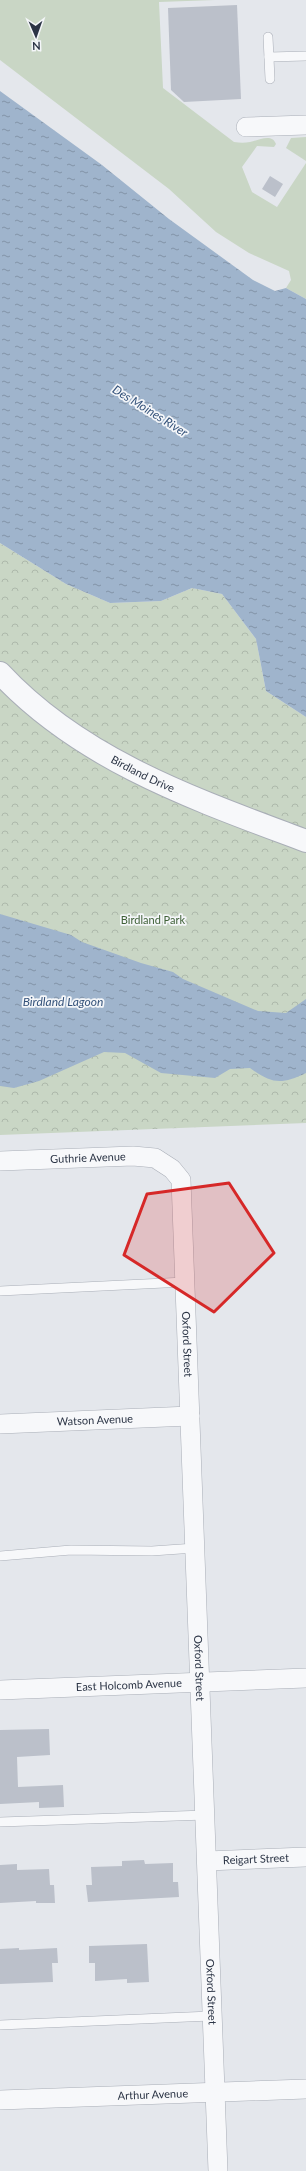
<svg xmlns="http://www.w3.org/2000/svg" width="306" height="2171" viewBox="0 0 306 2171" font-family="Lato,sans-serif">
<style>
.grass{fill:#c9d6c5}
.park{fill:url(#park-crowns)}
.water{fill:url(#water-ripples)}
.building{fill:#bbc0ca}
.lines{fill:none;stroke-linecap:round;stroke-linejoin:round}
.service-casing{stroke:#a9aeb7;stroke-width:10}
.minor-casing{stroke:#a9aeb7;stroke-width:20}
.tertiary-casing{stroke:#a9aeb7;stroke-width:24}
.service{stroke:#f7f8fa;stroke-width:9}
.minor{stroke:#f7f8fa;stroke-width:19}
.tertiary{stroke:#f7f8fa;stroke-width:22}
.marked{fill:#d62828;fill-opacity:0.2;stroke:#d62828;stroke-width:3;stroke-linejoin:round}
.labels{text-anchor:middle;stroke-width:3.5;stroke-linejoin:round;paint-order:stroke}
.street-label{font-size:11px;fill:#2b3445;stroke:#f4f6f9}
.park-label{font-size:11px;fill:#3f6138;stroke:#f4f6f9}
.water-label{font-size:12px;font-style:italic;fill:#34527a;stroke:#f4f6f9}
</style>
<defs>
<pattern id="park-crowns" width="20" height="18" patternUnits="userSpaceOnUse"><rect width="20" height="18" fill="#c9d6c5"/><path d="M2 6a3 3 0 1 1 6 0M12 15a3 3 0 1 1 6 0" fill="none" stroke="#adb8ab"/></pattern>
<pattern id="water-ripples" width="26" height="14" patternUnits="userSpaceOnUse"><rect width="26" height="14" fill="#9fb4cc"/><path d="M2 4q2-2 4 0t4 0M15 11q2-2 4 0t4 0" fill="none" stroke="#8293a7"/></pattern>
</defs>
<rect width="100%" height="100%" fill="#e4e7ec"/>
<g class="grass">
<path d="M 0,0 L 215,0 L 159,2 L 163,88 L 234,142 C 240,143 245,143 250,142 C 259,140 272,133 276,144 L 274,147 L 257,146 L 242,167 L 252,192 L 277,207 L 306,163 L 306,299 L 286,288 L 291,280 L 289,271 L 249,253 L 216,232 L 169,189 L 0,60 Z"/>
<polygon points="306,137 306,161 286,148 291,138"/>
</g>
<polygon class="park" points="0,543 66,584 110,603 161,601 192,588 222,594 256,639 266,691 306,717 306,1123 0,1135"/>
<g class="water">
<polygon points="0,91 102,165 169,219 253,280 275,291 286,288 306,299 306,717 266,691 256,639 222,594 192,588 161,601 110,603 66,584 0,543"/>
<path d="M 0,914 L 71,935 L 82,942 L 141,963 L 173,972 L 183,979 L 258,1011 L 286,1013 L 306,999 L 306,1073 C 281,1085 272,1084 250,1068 L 230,1069 L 215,1078 L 161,1073 L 125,1053 L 104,1052 L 39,1081 L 14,1088 L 0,1086 Z"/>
</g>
<g class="building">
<polygon points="237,5 241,99 184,102 171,90 168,8"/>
<polygon points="270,176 283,184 275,197 262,189"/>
<polygon points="49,1729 50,1755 17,1757 18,1787 63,1785 64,1807 39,1808 39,1802 0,1804 0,1730"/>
<polygon points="144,1860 145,1864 173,1863 173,1882 178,1882 179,1897 88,1902 86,1885 92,1885 91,1867 122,1866 122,1861"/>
<polygon points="17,1864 17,1870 49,1869 50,1885 54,1885 55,1903 36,1903 36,1901 0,1903 0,1865"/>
<polygon points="147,1944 149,1982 127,1983 127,1979 95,1981 95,1963 89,1963 89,1946"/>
<polygon points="19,1948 19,1950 57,1948 58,1963 52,1963 53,1982 0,1984 0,1949"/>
</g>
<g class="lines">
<defs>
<g id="service">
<polyline points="268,37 270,79"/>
<polyline points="269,57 306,56"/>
<polyline points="0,1291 185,1282"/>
<polyline points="0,1556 71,1550 152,1551 195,1548"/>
<polyline points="0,1822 206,1815"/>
<polyline points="0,2025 211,2016"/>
</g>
<g id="minor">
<polyline points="246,127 306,125"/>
<path id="s1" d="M 0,1161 L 133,1156 L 155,1158 L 172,1169 L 181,1180 L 218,2171"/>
<path id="s2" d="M 0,1424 L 190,1416"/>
<path id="s3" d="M 0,1690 L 306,1678"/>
<path id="s4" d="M 207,1861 L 306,1857"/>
<path id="s5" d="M 0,2100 L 306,2089"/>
</g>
<g id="tertiary">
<path id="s6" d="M 0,673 C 82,761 197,800 306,841"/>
</g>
</defs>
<use href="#service" class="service-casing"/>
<use href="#minor" class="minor-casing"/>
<use href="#tertiary" class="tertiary-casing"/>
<use href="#service" class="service"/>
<use href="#minor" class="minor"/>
<use href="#tertiary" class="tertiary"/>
</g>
<path class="marked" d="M 229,1183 L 274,1253 L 214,1312 L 124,1255 L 147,1194 Z"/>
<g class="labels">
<g class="street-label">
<text dy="4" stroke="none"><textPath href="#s6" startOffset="176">Birdland Drive</textPath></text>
<text dy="4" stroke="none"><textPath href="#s1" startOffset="88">Guthrie Avenue</textPath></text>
<text dy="4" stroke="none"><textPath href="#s1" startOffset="354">Oxford Street</textPath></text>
<text dy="4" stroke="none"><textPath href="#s2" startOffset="95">Watson Avenue</textPath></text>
<text dy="4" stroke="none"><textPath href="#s1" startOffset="678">Oxford Street</textPath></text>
<text dy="4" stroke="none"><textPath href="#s3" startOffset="129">East Holcomb Avenue</textPath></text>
<text dy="4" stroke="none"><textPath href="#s4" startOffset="49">Reigart Street</textPath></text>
<text dy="4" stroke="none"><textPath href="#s1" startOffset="1002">Oxford Street</textPath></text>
<text dy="4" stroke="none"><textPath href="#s5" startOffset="153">Arthur Avenue</textPath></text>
</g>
<g class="park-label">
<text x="153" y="924">Birdland Park</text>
</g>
<g class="water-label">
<text transform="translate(150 411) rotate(32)" y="4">Des Moines River</text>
<text x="63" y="1006">Birdland Lagoon</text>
</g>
</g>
<g transform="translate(36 36) rotate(178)" stroke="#f4f6f9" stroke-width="3" paint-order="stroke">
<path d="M0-3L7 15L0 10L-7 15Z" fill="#2b3445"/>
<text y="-6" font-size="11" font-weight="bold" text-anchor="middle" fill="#2b3445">N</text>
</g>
</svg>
